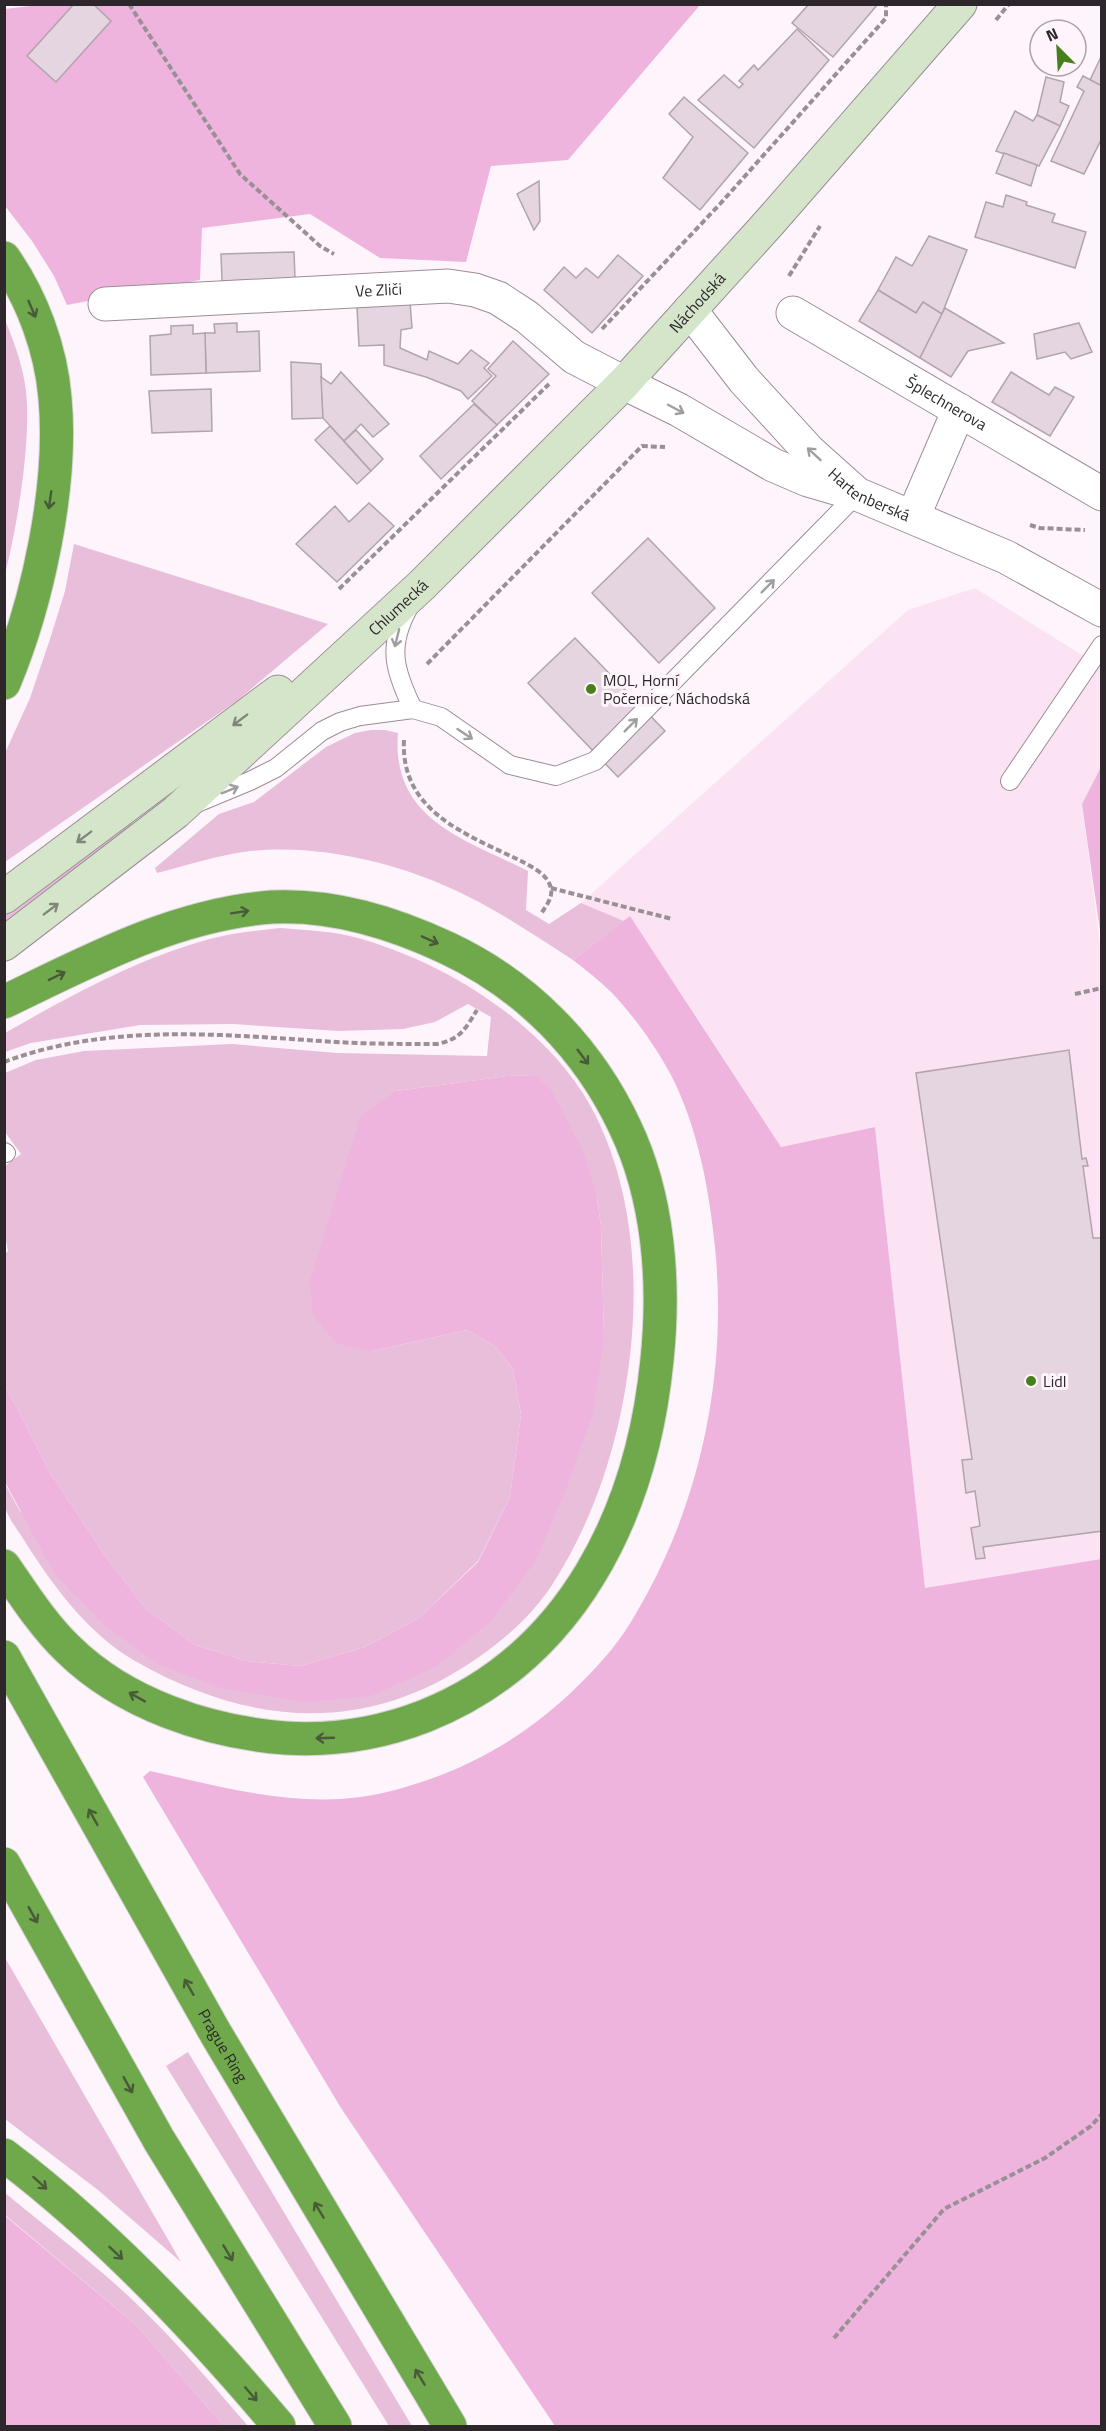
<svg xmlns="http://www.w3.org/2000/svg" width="1106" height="2431" viewBox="0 0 1106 2431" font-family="'Titillium Web',sans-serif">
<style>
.built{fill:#fbe3f3}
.green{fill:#e8bedb}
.forest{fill:#eeb4dd}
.building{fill:#e5d5e0;stroke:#b2a3ad;stroke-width:1.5}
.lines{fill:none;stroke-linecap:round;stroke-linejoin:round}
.service-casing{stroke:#9c8d98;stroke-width:20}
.minor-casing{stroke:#9c8d98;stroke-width:35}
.tertiary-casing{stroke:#9c8d98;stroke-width:35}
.secondary-casing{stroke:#9c8d98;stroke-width:35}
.motorway-casing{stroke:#d5d4d5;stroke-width:35}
.path{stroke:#989095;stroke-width:4;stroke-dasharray:6 3;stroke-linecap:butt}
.service{stroke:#fff;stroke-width:18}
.minor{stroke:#fff;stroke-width:33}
.tertiary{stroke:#fff;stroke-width:33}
.secondary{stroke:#d4e5c9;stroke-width:33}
.motorway{stroke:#70a84c;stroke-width:33}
.oneway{stroke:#485b38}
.oneway2{stroke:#a09ea0}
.oneway3{stroke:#80867a}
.poi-dot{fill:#47801a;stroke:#fef4fb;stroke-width:2}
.labels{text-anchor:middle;stroke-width:6;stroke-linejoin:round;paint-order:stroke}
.street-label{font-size:16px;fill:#2d272b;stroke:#fef4fb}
.poi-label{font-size:16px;fill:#2d272b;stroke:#fef4fb;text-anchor:start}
</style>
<rect width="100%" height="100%" fill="#fef4fb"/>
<polygon class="built" points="975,588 1101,667 1101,767 1082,804 1102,960 1101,1559 925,1588 875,1127 781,1147 630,916 624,921 581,903 908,610"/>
<g class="green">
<path d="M 5,320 C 16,346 26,375 27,404 C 29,453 17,527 5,574 Z"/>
<polygon points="74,544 328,624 238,700 5,862 5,753 30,698 50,639 65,591"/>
<path d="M 371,730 L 385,730 L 398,733 C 391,820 465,839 528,871 L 526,910 L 549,924 L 581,903 L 624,921 L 573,960 C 538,938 504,914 467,896 C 403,864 323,844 250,851 C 219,855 188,865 157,873 L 155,868 L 219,814 L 254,802 L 326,747 L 355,733 Z"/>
<polygon points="130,820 134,827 5,929 5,913"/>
<path d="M 280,928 C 306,930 333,931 358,938 C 447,963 544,1024 590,1105 C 628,1174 638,1258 632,1335 C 625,1423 599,1514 550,1588 C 531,1616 504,1640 476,1659 C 365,1736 249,1726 135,1661 C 87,1633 53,1586 24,1540 C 18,1530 7,1517 5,1506 C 3,1499 5,1489 4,1482 L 20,1511 L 221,1688 L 437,1666 L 604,1337 L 601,1226 L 597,1198 L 535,1075 L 507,1076 L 396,1091 L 372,1351 L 467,1330 L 496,1347 L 513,1369 L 521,1415 L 510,1497 L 478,1561 L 419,1618 L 365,1647 L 300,1666 L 247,1661 L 195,1645 L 145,1608 L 104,1554 L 49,1471 L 5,1385 L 4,1255 L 8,1251 L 4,1229 L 5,1166 L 21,1154 L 5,1132 L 5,1073 L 36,1060 L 84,1051 L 232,1044 L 337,1053 L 487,1056 L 491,1017 L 468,1004 L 435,1022 L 403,1029 L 339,1031 L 233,1024 L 140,1025 L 31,1043 L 5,1052 L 5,1033 C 68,997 133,961 203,941 C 228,933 254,931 280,928 Z"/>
<polygon points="4,1956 181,2262 98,2190 5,2119"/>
<polygon points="188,2052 412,2426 389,2426 166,2066"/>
<path d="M 4,2192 C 52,2232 103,2270 147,2314 C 183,2349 215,2388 248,2426 L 224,2426 L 136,2325 L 5,2215 Z"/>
</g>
<g class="forest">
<polygon points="46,4 700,5 568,160 491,166 466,262 380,258 310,214 202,228 200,280 67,305 54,276 32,241 5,206 5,9"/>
<polygon points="1101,767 1101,938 1082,804"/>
<path d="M 630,916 L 781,1147 L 875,1127 L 925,1588 L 1101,1559 L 1101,2426 L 555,2426 L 341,2108 L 143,1777 L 150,1771 C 232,1789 311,1813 395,1790 C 481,1767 548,1723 606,1656 C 623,1637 636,1614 648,1592 C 704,1488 727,1365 715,1247 C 709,1189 698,1128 671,1075 C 656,1047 634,1016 612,993 C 600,981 586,970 573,960 Z"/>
<polygon points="535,1075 552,1091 584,1154 597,1198 601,1226 604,1337 593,1413 566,1489 535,1562 491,1621 437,1666 371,1696 305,1702 221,1688 160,1665 106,1627 55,1575 5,1482 5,1385 49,1471 104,1554 145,1608 195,1645 247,1661 300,1666 365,1647 419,1618 478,1562 510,1497 521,1415 513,1369 496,1347 467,1330 372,1351 336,1343 313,1315 310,1281 361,1115 396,1091 507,1076"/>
<polygon points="4,2215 136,2325 224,2426 7,2426 4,2424"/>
</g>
<g class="building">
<polygon points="74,4 93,4 111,21 56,82 27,56"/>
<polygon points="809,4 878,4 833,57 792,23"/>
<polygon points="797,29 829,60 754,148 698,100 724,75 739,88 743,84 739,81 754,65 758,70"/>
<polygon points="1102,55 1102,86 1090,80"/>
<polygon points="1083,76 1102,86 1102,138 1084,174 1051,161 1084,91 1077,87"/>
<polygon points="1046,77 1064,82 1060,102 1069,106 1060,126 1037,115"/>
<polygon points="684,97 748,153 700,210 663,178 693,137 669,114"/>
<polygon points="1015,111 1033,121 1037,115 1060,126 1039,166 996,151"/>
<polygon points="1004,153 1037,165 1031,186 996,173"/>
<polygon points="539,181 540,221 534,230 517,194"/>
<polygon points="1006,195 1027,202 1026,205 1055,214 1052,222 1086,232 1075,268 975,237 986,202 1003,207"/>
<polygon points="929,236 967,250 942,314 923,302 916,313 878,290 896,257 912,266"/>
<polygon points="294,252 295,279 222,281 221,254"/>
<polygon points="618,255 643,276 592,333 544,290 564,267 576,278 586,268 598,278"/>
<polygon points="878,290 916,313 923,302 942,314 920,358 859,321"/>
<polygon points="410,302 412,328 401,330 400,348 427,360 429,351 458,364 471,350 489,363 484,368 492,376 468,399 461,391 426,377 384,365 384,345 359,346 357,307"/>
<polygon points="945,308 1004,343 968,351 951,377 920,358"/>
<polygon points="237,323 237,332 259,331 260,371 206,373 205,333 215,333 214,324"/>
<polygon points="1079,323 1092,352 1071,359 1065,352 1037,359 1034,334"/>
<polygon points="193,325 193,334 205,333 206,373 151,375 150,336 171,334 171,326"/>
<polygon points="513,341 549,374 497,425 472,401 496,376 488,369"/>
<polygon points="291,362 321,364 323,418 292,419"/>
<polygon points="341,372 389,424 373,437 361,424 344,441 323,418 321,377 331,384"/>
<polygon points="1011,372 1049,395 1055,387 1074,397 1050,436 992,402"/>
<polygon points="211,389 212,431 152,433 149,391"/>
<polygon points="474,404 497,425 441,479 420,456"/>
<polygon points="330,426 371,471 357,484 315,440"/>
<polygon points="356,430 383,459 371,471 344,441"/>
<polygon points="369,503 394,526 337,582 296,544 335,506 349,522"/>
<polygon points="648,538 715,608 659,663 592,593"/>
<polygon points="575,638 665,731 618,777 528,683"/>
<polygon points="1069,1050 1082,1159 1086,1158 1088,1166 1083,1166 1093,1238 1102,1238 1102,1531 983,1547 985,1558 976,1559 971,1528 980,1526 975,1491 966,1493 962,1460 972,1459 916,1073"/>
</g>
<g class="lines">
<defs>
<g id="service">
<path d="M 409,607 C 387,646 394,670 413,709"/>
<polyline points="1010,781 1102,645"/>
<polyline points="197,803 250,781 276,768 322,731 340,722 360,716 413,709 441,717 510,765 556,776 595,761 857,494"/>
<polyline points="4,1152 6,1153"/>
</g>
<g id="minor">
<path id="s1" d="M 105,304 L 448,286 L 475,290 L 498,298 L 527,317 L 574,357 L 624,383"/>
<path id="s2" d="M 793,313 L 1102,494"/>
<polyline points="913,517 959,410"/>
</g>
<g id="tertiary">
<path id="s3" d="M 690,310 L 744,380 L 809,451 L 857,494 L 1006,557 L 1102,610"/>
<polyline points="624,383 679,410 773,465 808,480 849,492"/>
</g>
<g id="secondary">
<polyline points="4,897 278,692"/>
<path id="s4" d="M 4,944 L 176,812 L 422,585 L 624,383 L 769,223 L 960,4"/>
</g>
<g id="motorway">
<path d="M 4,258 C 32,298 51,349 55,398 C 63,485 38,602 4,683"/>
<path d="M 4,1002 C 89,961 176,914 272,907 C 332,904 394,923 447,948 C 526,985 588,1048 625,1127 C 659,1198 665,1283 657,1360 C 642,1512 573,1657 425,1716 C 379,1734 333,1741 285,1738 C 208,1732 124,1704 68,1649 C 43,1625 24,1595 4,1566"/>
<path id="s5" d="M 4,1657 L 216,2034 L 450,2426"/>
<polyline points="4,1864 159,2140 335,2426"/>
<path d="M 4,2155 C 105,2231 198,2330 279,2426"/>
</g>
</defs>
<use href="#service" class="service-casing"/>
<use href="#minor" class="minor-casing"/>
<use href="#tertiary" class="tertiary-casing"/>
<use href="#secondary" class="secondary-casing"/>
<use href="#motorway" class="motorway-casing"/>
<g class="path">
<polyline points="129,4 240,174 320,246 334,254"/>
<polyline points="996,20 1009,4"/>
<polyline points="789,276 820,226"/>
<polyline points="602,329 720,204 886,18 886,4"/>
<polyline points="1030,525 1040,528 1085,530"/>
<polyline points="339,589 549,384"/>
<polyline points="427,664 642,446 665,447"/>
<path d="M 404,740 C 400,812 468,835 521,861 C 532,867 549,875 551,889 C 553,898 545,907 541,914"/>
<polyline points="551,888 672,919"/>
<polyline points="1075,994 1102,988"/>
<path d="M 4,1062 C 110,1022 226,1035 336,1042 C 369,1044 403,1044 437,1044 C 461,1039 465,1029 477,1010"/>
<polyline points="834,2338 944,2209 1045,2158 1091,2126 1102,2114"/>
</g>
<use href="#service" class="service"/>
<use href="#minor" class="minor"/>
<use href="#tertiary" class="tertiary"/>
<use href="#secondary" class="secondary"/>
<use href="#motorway" class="motorway"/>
</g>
<defs><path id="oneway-shaft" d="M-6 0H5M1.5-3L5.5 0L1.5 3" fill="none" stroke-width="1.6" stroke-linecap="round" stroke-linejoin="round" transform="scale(1.5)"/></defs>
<g class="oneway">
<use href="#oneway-shaft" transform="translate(32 309) rotate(67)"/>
<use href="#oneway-shaft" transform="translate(50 500) rotate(98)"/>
<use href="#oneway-shaft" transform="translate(240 912) rotate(-9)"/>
<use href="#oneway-shaft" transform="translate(430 940) rotate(24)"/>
<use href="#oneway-shaft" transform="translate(57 976) rotate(-26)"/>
<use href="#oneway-shaft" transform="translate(583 1057) rotate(53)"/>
<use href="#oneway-shaft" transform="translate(137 1697) rotate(-151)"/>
<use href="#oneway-shaft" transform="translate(325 1738) rotate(178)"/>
<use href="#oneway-shaft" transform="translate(93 1817) rotate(-119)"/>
<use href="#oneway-shaft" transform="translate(33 1915) rotate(61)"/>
<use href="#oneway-shaft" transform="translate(189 1987) rotate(-120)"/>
<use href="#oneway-shaft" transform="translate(128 2085) rotate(61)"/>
<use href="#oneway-shaft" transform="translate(40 2183) rotate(42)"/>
<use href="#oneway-shaft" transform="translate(319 2210) rotate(-121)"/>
<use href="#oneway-shaft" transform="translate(116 2253) rotate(43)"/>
<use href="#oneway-shaft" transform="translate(228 2253) rotate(59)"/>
<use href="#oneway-shaft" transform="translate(420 2377) rotate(-121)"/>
<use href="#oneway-shaft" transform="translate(251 2394) rotate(49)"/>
</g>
<g class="oneway2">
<use href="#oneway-shaft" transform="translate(676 409) rotate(28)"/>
<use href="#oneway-shaft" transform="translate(814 454) rotate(-137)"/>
<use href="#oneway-shaft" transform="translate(768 586) rotate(-45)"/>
<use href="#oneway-shaft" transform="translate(397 638) rotate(104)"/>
<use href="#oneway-shaft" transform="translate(631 725) rotate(-45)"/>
<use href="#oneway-shaft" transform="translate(465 734) rotate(34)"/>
<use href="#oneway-shaft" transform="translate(230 790) rotate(-22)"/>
</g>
<g class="oneway3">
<use href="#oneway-shaft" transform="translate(240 720) rotate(143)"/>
<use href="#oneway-shaft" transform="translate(84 837) rotate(143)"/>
<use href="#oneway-shaft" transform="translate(51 909) rotate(-37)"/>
</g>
<g class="poi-dot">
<circle cx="591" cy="689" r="6"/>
<circle cx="1031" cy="1381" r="6"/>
</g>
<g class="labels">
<g class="street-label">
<text dy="6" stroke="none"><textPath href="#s1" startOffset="274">Ve Zliči</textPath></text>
<text dy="6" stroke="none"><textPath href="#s4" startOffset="946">Náchodská</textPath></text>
<text dy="6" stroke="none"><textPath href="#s2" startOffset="178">Šplechnerova</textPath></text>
<text dy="6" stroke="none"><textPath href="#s3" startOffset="260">Hartenberská</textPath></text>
<text dy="6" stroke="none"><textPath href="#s4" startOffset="519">Chlumecká</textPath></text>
<text dy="6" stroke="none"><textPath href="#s5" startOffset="446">Prague Ring</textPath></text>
</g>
<g class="poi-label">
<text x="603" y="686">MOL, Horní<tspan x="603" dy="18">Počernice, Náchodská</tspan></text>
<text x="1043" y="1387">Lidl</text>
</g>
</g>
<rect width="1106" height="2431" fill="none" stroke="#2d272b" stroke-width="12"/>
<g transform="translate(1058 48) rotate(336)"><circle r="28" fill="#fef4fb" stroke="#aaa2a8" stroke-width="1.5"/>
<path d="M0-4.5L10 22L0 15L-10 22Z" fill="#47801a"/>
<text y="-9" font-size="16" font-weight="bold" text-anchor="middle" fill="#2d272b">N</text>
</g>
</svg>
